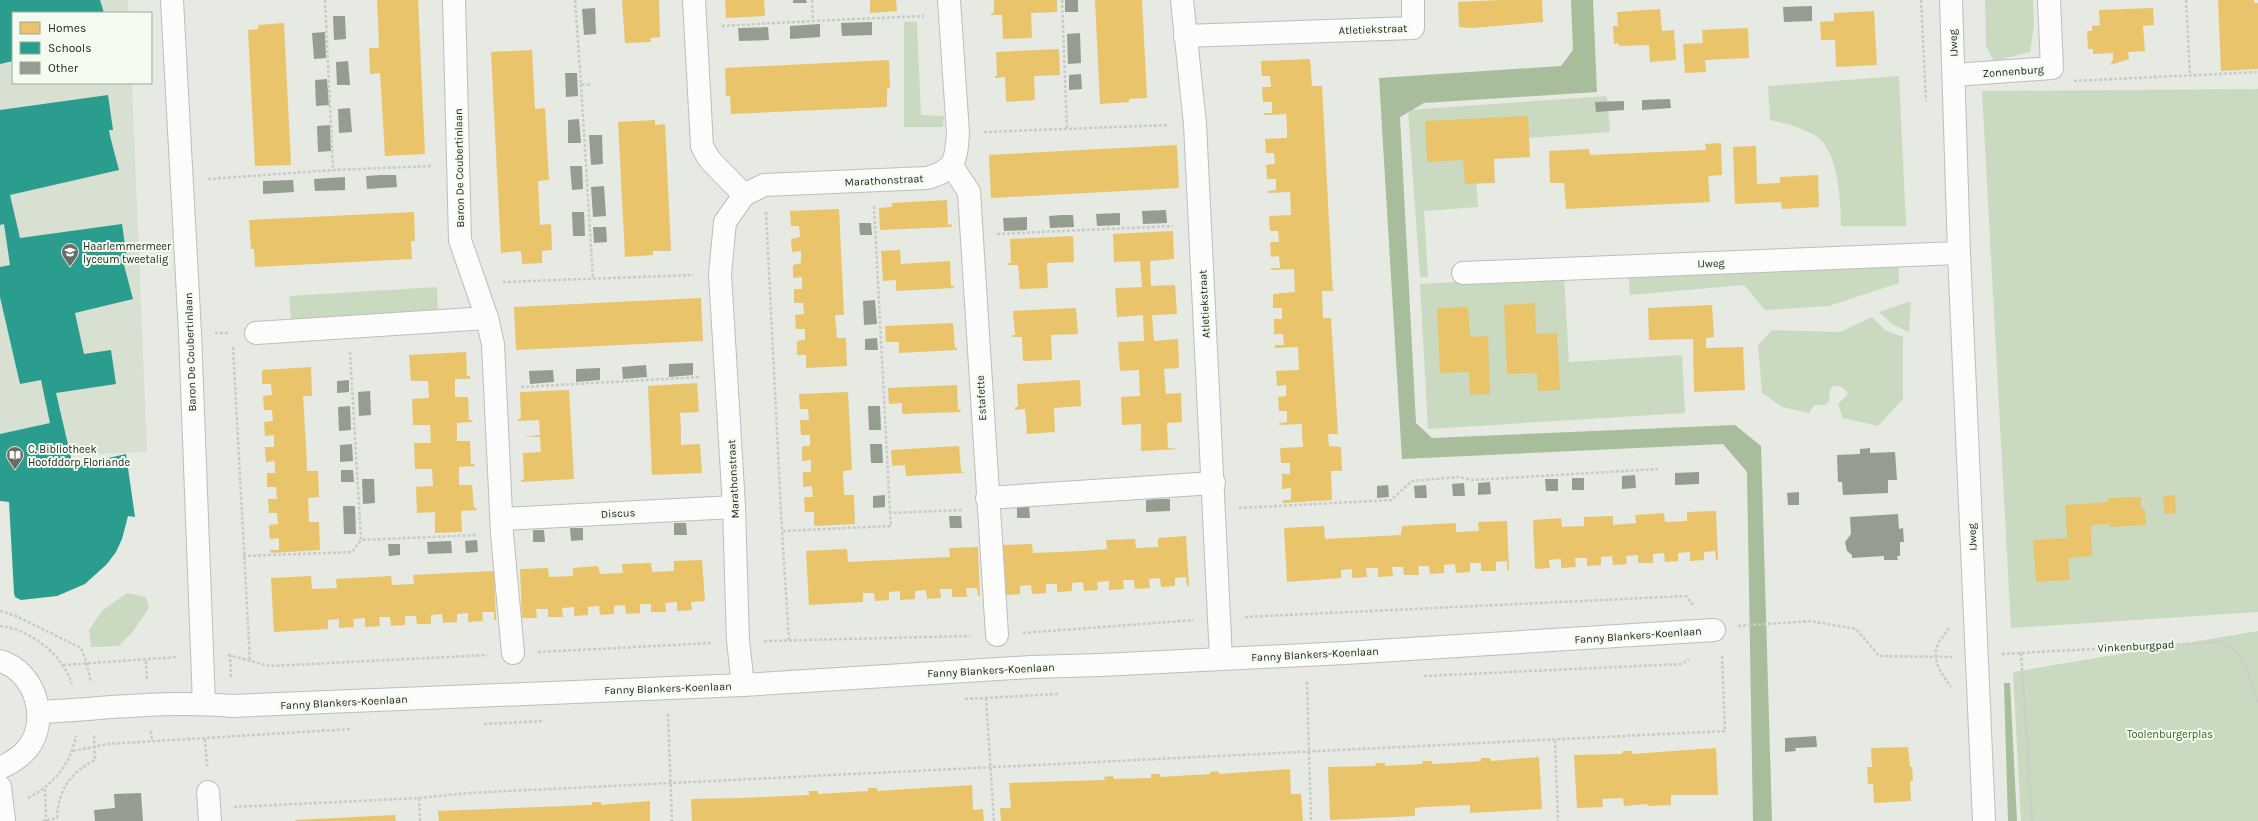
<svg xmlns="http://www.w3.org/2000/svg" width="2258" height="821" viewBox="0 0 2258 821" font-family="Karla,sans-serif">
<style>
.built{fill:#d8e0d2}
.green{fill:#cadac0}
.water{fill:#a8bd9b}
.homes{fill:#e9c46a}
.schools{fill:#2a9d8f}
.building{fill:#959c90}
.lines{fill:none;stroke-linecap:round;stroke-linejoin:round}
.minor-casing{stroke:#bcbfb9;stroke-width:24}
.path{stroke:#cacbc8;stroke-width:2.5;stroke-dasharray:3 2;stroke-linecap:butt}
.minor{stroke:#fbfcfb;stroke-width:22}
.labels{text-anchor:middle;stroke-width:4;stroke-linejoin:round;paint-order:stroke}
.street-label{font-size:11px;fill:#252823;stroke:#f2fbed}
.poi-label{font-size:11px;fill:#252823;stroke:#f2fbed;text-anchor:start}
.park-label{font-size:11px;fill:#3c6020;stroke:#f2fbed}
</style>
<rect width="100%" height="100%" fill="#e6eae2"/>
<polygon class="built" points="0,0 128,0 129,13 13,13 13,83 132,83 147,452 0,458"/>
<g class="green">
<polygon points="1985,0 2033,0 2034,26 2030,52 1994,61 1986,46"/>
<polygon points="904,22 917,22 921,115 944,116 943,127 904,127"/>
<path d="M 1899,76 L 1906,226 L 1841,226 C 1841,203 1838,149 1816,136 C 1803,128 1785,123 1770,120 L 1768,86 Z"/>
<polygon points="2258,89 2258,612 2011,628 1982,91"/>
<polygon points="1607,96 1610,132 1474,142 1478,207 1424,211 1428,277 1420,277 1408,110"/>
<polygon points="1898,260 1899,283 1829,306 1765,310 1744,285 1630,295 1628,272"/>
<polygon points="1564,276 1569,362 1682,355 1685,413 1428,429 1420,284"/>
<polygon points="437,287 438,311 291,321 289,296"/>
<polygon points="1911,301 1909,332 1892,324 1879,312"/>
<path d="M 1872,317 L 1885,330 L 1903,337 L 1903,399 L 1878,426 L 1843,418 L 1838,404 L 1848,394 C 1844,387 1840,386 1833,386 L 1829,392 L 1830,400 L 1825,405 L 1814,405 L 1809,413 L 1782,407 L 1762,393 L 1758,345 L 1772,330 L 1840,332 Z"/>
<polygon points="127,593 146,597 149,608 134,630 119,646 91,647 89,630 102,611"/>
<polygon points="2258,631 2258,821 2021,821 2013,672"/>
</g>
<g class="water">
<polygon points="1571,0 1593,0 1597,92 1424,103 1400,117 1416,423 1432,438 1735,425 1761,446 1772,821 1753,821 1747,472 1723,444 1402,459 1379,78 1561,66 1573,50"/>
<polygon points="2004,683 2010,683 2017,821 2008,821"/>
</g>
<g class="homes">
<polygon points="377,0 418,0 425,154 385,156 380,73 370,74 369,48 379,48"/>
<polygon points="622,0 659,0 660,37 650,38 651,42 625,43"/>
<polygon points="725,0 764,0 765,16 726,18"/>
<polygon points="870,0 896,0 897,11 870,13"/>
<polygon points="994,0 1057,0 1057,12 1031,13 1032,38 1003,39 1002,15 991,15 991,13 994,13"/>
<polygon points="1095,0 1142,0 1147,98 1129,99 1129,102 1100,104"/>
<polygon points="1500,0 1542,0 1543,22 1472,28 1459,27 1458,2"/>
<polygon points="2218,0 2254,0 2254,3 2258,3 2258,69 2221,71"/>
<polygon points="2153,8 2154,25 2143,26 2145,51 2128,52 2129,59 2110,65 2113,60 2113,53 2093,54 2093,49 2088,49 2087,31 2092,31 2092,26 2100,25 2099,10"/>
<polygon points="1660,9 1662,31 1674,30 1676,60 1650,62 1649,45 1619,46 1619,43 1614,44 1613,26 1618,26 1617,12"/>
<polygon points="1874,11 1877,65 1836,67 1835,40 1821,40 1820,22 1834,21 1834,13"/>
<polygon points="284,23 291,165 255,166 248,30 258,29 258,25"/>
<polygon points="1748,28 1749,58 1705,60 1706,72 1685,73 1683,44 1703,43 1702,30"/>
<polygon points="1059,49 1060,75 1034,76 1035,100 1006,102 1005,77 995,78 995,76 997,76 996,52"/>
<polygon points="532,50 535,109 545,108 549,180 538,181 540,225 551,224 552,250 542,251 542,263 522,264 521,251 501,253 491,52"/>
<polygon points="1310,59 1312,86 1322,86 1332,279 1333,291 1322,291 1323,318 1331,318 1338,434 1328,434 1329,446 1341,447 1342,471 1331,471 1332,500 1283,503 1283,500 1291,500 1291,488 1282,489 1282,474 1290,474 1290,463 1281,463 1280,448 1303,447 1302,436 1302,424 1279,425 1279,423 1287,422 1287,411 1279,411 1278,397 1286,396 1286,385 1277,386 1276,371 1299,370 1298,347 1275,348 1275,345 1284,345 1283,334 1274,334 1274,319 1282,319 1282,308 1273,308 1273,294 1295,292 1294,269 1271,270 1271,268 1280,268 1279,256 1271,257 1270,242 1279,242 1278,231 1270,231 1269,216 1291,215 1290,192 1268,193 1268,191 1276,190 1276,179 1267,179 1266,165 1275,164 1274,153 1266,153 1265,139 1287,138 1287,126 1286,114 1264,115 1264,113 1272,113 1272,102 1263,102 1262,87 1271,87 1270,76 1262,76 1261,61"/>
<polygon points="889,60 890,88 887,89 887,107 731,114 730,96 726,96 725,68"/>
<polygon points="1528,116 1530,157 1494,159 1495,183 1465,184 1463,160 1427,162 1425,121"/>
<polygon points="655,120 655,125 665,124 671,251 653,251 653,255 625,257 618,122"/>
<polygon points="1721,143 1722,175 1708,176 1710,202 1566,209 1564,183 1550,183 1549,151 1589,149 1590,155 1706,150 1705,144"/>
<polygon points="1177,145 1179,188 991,198 989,155"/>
<polygon points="1756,146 1757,184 1780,183 1780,177 1818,175 1819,207 1782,209 1781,202 1735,204 1733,147"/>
<polygon points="947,200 948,225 951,224 952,227 880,230 879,208 892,207 892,203"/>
<polygon points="839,209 844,315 835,315 837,338 846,338 847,366 806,368 806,355 797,355 797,341 805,340 805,329 796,329 795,315 804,314 803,303 794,303 794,289 802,289 802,277 793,278 793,265 801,263 801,251 792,252 791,239 800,237 799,226 791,226 790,211"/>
<polygon points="414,212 415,241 411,241 412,259 255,267 254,249 251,249 249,220"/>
<polygon points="1173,231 1174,259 1150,261 1151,286 1175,285 1177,314 1152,315 1154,341 1178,339 1179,368 1164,369 1166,394 1181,393 1182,422 1167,423 1168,448 1180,449 1141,451 1141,424 1122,425 1121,397 1140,396 1139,370 1120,371 1118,342 1144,341 1143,315 1117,317 1115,288 1142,287 1140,261 1114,262 1113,234"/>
<polygon points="1073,236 1074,262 1047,263 1048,288 1020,289 1018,265 1008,265 1008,263 1011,263 1010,239"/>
<polygon points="900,250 901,264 950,261 951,286 954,286 954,288 896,291 896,280 883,281 881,251"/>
<polygon points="701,298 703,341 516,350 514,307"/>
<polygon points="1535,303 1536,334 1557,333 1560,390 1538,391 1537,373 1507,374 1504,305"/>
<polygon points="1712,305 1714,337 1706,338 1706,348 1743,347 1745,390 1694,392 1693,339 1649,340 1648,308"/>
<polygon points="1468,307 1470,337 1488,336 1490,394 1470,395 1469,372 1440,373 1437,308"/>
<polygon points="1076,308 1078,334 1051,335 1052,360 1023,361 1022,337 1012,337 1012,335 1015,335 1013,311"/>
<polygon points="953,323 955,348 957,348 957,350 899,353 899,342 886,342 885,326"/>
<polygon points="466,352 467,376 470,376 470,379 455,379 455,397 468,397 469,420 472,420 473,422 457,423 457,441 470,441 471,464 474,464 475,466 459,467 459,485 472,485 474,508 476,508 477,510 461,511 462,532 435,533 435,512 417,513 416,487 433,486 432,469 415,469 414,443 431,443 430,425 413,425 412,399 429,398 428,381 411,381 409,355"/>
<polygon points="311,367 312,396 303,396 306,445 307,471 318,471 319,497 308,498 309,522 319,522 320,550 271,553 270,550 279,550 279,538 270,539 269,525 278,524 277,513 269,513 268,499 277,499 276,487 267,487 267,473 275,473 275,461 266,462 265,447 274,447 274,435 265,436 264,422 273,421 272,410 264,410 263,396 272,395 271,384 262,384 262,370"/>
<polygon points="1080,380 1081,406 1054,408 1055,432 1027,434 1025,409 1015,410 1015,407 1018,407 1017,384"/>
<polygon points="697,383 699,412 680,413 681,428 681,445 700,444 702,473 652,475 648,386"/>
<polygon points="957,385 958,410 961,409 960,412 902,414 902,403 889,404 888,388"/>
<polygon points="569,390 574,479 521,482 521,480 524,479 523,453 541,452 540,437 525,437 540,435 539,420 518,421 518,419 521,418 520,392"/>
<polygon points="848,392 852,470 843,471 844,495 854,495 855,524 814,526 814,512 805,512 804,497 813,497 812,486 803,487 803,472 811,472 811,460 802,461 802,446 810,446 810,435 801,435 800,420 809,420 808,409 800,409 799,394"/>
<polygon points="959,446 961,471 964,473 906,476 905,465 892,466 891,450"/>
<polygon points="2175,495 2176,513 2164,514 2163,496"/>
<polygon points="2141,497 2141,509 2145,509 2146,525 2109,527 2109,524 2091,525 2092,556 2068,558 2070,580 2036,582 2033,540 2067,538 2065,505 2108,502 2108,498"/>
<polygon points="1716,511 1718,560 1716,560 1715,551 1704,552 1704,560 1690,561 1690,552 1678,553 1678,561 1665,562 1664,553 1653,554 1653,563 1638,563 1638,555 1626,556 1627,564 1613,565 1612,556 1601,557 1601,565 1587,566 1587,558 1575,558 1576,567 1561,568 1561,559 1549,560 1550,568 1535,569 1533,520 1561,518 1562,527 1584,526 1584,517 1613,516 1613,525 1636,523 1635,515 1664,513 1665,522 1687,521 1687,512"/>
<polygon points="1507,521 1509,570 1507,570 1507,561 1496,562 1496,571 1481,571 1481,563 1470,563 1470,572 1456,573 1455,564 1444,565 1444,573 1430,574 1429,566 1418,566 1419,575 1404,575 1403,567 1392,567 1393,576 1378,577 1378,568 1366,568 1367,577 1352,578 1352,569 1341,570 1341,578 1287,582 1284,528 1324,526 1325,539 1401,535 1402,526 1456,523 1456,532 1479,531 1478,522"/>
<polygon points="1186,536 1189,586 1187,586 1186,577 1175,578 1175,586 1161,587 1160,578 1149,579 1150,588 1135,589 1134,580 1123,580 1124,589 1109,590 1109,581 1097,582 1098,590 1084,591 1083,582 1072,583 1072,591 1057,592 1057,584 1046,584 1046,593 1032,594 1031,585 1020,586 1020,594 1006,595 1003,545 1032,544 1033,553 1083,551 1107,549 1106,540 1135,539 1136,548 1158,547 1158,538"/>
<polygon points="978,547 980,596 978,596 977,588 966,588 967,597 952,597 952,589 940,589 941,598 927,599 926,590 915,591 915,599 900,600 900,591 889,592 889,600 875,601 874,593 863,593 863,602 809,605 806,551 847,549 848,562 950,557 949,548"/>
<polygon points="702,560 705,601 691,602 692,610 677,611 677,602 665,603 666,612 651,612 651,604 640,604 640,613 626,614 625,605 614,606 614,614 600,615 599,606 588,607 588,615 574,616 574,607 562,608 563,617 548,617 548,609 536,609 537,618 522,618 520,569 548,568 549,577 573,576 573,568 598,566 600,574 623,573 622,564 651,563 652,572 674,571 674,561"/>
<polygon points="494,571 496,620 494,620 494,612 482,612 483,621 468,622 468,613 457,614 457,622 443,623 442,614 431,615 431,624 417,624 416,616 405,616 405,625 391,626 390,617 379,617 380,626 365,627 365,618 353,619 354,627 339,628 339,619 328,620 328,629 274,632 271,578 311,576 312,589 337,588 336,579 391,576 392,585 414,584 413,575"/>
<polygon points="1908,747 1910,767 1912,767 1913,781 1910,781 1911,801 1874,803 1873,784 1868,784 1867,767 1872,767 1871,748"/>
<polygon points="1716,748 1718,795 1671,795 1671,805 1648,806 1648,804 1624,806 1623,798 1602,799 1603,807 1577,808 1574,755 1622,754 1623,751 1632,751 1632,754"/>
<polygon points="1539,757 1542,809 1470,813 1470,805 1424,807 1415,808 1415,816 1330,820 1328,767 1375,766 1376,763 1385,763 1385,766 1422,764 1423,761 1432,761 1432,764 1468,762 1481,761 1481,758 1490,758 1491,761"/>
<polygon points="1290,769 1291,794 1301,794 1303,821 1001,821 1000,808 1011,808 1009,783 1105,780 1104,777 1113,776 1114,779 1151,778 1151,774 1160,774 1160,777 1210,774 1210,772 1218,771 1219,774"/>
<polygon points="972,785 973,810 983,809 984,821 692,821 691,799 739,798 809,795 809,791 818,791 818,794 868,791 868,788 877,788 877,791"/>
<polygon points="650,801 650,821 439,821 438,811 592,805 592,802 601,802 601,805"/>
<polygon points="395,815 396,821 296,821 295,820"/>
</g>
<g class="schools">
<polygon points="0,0 100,0 104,13 13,13 13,61 0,64"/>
<polygon points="108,95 113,130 109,130 110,136 119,170 10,195 20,238 122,224 127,259 124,259 124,265 133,299 75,313 84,354 111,350 116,384 56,393 73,466 126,454 135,517 128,516 122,539 116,552 107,564 85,584 57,596 21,600 15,597 14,593 9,502 0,501 0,434 50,423 41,380 20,384 0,297 0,267 10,265 4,224 0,225 0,110"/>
</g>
<g class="building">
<polygon points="793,0 806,0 807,3 793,3"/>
<rect x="1065" y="0" width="13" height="12"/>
<polygon points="1812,6 1812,21 1784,22 1783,7"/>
<polygon points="595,8 596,34 584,35 582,9"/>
<polygon points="333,16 345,16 346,39 334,40"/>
<polygon points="872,22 872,35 842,36 841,23"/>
<polygon points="820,24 820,37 790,39 790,26"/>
<polygon points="768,27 769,40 739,41 738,28"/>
<polygon points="325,32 326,58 314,59 312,33"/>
<polygon points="1080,33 1081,63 1068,64 1067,34"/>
<polygon points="348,61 350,85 337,85 336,62"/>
<polygon points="565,73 577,73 578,96 566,97"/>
<polygon points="1081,74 1082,89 1069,90 1069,75"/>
<polygon points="327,79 329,105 316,106 315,80"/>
<polygon points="1670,99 1671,108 1642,110 1642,100"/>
<polygon points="1624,101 1624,110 1596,112 1595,102"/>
<polygon points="350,108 352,132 339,133 338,109"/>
<polygon points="579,119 581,143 568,143 568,120"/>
<polygon points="330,125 331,151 318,152 317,126"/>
<polygon points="589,135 602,135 603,164 591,165"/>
<polygon points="570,166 582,166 583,189 572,190"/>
<polygon points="381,175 396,175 397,187 367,189 366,176"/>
<polygon points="345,177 345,190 315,191 314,179"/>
<polygon points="293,180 294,192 263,194 263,181"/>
<polygon points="604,186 606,216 593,217 591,187"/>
<polygon points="1166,210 1167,223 1143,224 1142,211"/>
<polygon points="572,212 584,212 585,236 573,236"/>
<polygon points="1120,213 1120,225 1097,226 1096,214"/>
<polygon points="1061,215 1073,215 1074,227 1050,228 1049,216"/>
<polygon points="1027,217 1027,230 1004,231 1003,218"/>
<polygon points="859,223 871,223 872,235 860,235"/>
<polygon points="593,227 606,227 607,242 594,243"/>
<polygon points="875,300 877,324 864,325 863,301"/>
<polygon points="877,338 878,350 865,350 865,339"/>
<polygon points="693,363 693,375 669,377 669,364"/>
<polygon points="646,365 647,377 623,379 622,367"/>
<polygon points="600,368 600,380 576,382 576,369"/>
<polygon points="553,370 554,382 530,384 529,371"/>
<polygon points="349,380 349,392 337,393 337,381"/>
<polygon points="370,391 371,415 359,416 358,392"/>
<polygon points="350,406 351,430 339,431 338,407"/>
<polygon points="868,406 880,406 881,430 869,430"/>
<polygon points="352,444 353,461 340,462 340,445"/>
<polygon points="870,444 882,444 883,463 871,463"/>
<polygon points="1870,448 1870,453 1895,452 1897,480 1888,480 1888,493 1843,495 1842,482 1838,482 1837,455 1860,454 1860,449"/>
<polygon points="341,470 353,470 354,482 341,482"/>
<polygon points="1699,472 1699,484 1675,485 1675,473"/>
<polygon points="1635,475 1636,488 1622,489 1622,476"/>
<rect x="1572" y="478" width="12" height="12"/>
<polygon points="362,479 374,479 375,503 363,504"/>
<polygon points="1545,479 1558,479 1558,491 1546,491"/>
<polygon points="1490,482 1491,494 1478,495 1478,483"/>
<polygon points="1464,483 1465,496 1453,496 1452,484"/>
<polygon points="1388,485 1389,497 1377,498 1377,486"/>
<polygon points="1426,485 1427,498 1415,498 1414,486"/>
<polygon points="1799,492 1799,505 1788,505 1787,493"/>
<polygon points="885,495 885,507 873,508 873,496"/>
<polygon points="1158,499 1170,499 1170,511 1146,512 1146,500"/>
<polygon points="343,506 355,506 356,534 344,534"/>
<polygon points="1017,506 1029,506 1030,518 1017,518"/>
<polygon points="1898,514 1899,529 1903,528 1904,542 1900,542 1900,556 1897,556 1898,560 1884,560 1884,556 1852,558 1852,555 1847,551 1845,542 1851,534 1850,517"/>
<polygon points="949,516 961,516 962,528 950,528"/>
<polygon points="674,523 686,523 687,535 674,535"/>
<polygon points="570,528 583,528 583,540 571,541"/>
<polygon points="533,530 544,530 545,542 533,542"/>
<polygon points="477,540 478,552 466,553 465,541"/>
<polygon points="451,541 452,553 428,554 427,542"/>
<polygon points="388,544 400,544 400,555 389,556"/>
<polygon points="1816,736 1817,747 1795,748 1796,751 1785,752 1785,738"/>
<polygon points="141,793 143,821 95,821 94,810 115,808 114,794"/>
</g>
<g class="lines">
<defs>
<g id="minor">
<polyline points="172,0 190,333 204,704"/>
<polyline points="454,0 460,240 487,318 493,344 502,534 513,653"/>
<polyline points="694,0 702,146 709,159 744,195"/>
<polyline points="1182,0 1195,124 1221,659"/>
<polyline points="1951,0 1959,253 1984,821"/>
<polyline points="1185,36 1413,28 1413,0"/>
<polyline points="1954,75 2052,68 2049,0"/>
<polyline points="952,166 969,192 997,635"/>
<polyline points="1463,273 1959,253"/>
<polyline points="256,333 487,318"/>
<polyline points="987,498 1214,483"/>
<polyline points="502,519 734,507"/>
<path d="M 0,661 C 35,671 50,720 28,748 C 20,758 11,763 0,768"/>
<path d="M 743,685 L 738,641 L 734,507 L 720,274 L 725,222 L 744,195 L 764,185 L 927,178 C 956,170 956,160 958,133 L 949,0"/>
<path d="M 39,712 C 103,709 168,700 232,706 L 743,685 L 1031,667 L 1101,665 L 1345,653 L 1714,630"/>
<polyline points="0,787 4,821"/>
<polyline points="208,792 210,821"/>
</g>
</defs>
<use href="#minor" class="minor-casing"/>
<g class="path">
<polyline points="325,0 333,170 432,166"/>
<polyline points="575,0 581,84 591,85"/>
<polyline points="812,0 813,21 924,16"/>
<polyline points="1062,0 1067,129"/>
<polyline points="1921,0 1926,101"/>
<polyline points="2186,0 2190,76"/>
<polyline points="722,26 813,21"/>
<polyline points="2074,81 2258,72"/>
<polyline points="581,84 593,279"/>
<polyline points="984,132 1169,125"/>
<polyline points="208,179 333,170"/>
<polyline points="874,206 890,513"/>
<polyline points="766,212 782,531"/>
<polyline points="997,234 1173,226"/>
<polyline points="503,282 694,275"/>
<polyline points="215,333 230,333"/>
<polyline points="233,347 250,662"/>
<polyline points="350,352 361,540 476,535"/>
<polyline points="521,387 700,377"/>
<polyline points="1239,508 1391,500 1412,481 1459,477 1473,480 1658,469"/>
<polyline points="243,556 352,552 361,540"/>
<polyline points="0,611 16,616 81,648 87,664 91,683"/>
<polyline points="1245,617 1686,596 1693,605"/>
<path d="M 0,626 C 30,629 63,655 72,684"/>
<polyline points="1738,626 1810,621 1856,629 1879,656 1952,657"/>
<path d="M 1949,628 C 1946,633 1941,638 1938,644 C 1931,661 1942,674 1951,687"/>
<polyline points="1023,633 1194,620"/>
<polyline points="789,640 782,531 891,526 890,513 963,510"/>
<polyline points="764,641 970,636"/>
<polyline points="538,652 713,643"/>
<polyline points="2021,653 2032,821"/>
<polyline points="230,654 231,677"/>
<polyline points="2002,654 2220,642 2237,652 2246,668 2258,702"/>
<polyline points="228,655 270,666 487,655"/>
<polyline points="146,661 147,680"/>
<polyline points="63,665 177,657"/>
<polyline points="1424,676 1682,664 1689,659"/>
<polyline points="1307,682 1311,821"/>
<polyline points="986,698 994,821"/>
<polyline points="965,699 1058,694"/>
<polyline points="668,714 672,821"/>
<polyline points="484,724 544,721"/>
<polyline points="151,731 152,741"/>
<polyline points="205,739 207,766"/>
<polyline points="1555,740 1558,821"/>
<polyline points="73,751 107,744 351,729"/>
<polyline points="45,789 46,821"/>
<path d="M 28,798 C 54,784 70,765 76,736"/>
<polyline points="419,798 420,821"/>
<polyline points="234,807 419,798 468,793 1725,731 1722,655"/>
<path d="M 42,821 L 57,818 C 59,789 69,774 95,760 L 94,735"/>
</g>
<use href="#minor" class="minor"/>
</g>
<defs>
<symbol id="university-pin" viewBox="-11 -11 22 30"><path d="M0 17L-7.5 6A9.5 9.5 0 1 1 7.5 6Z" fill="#696c66" stroke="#f2fbed"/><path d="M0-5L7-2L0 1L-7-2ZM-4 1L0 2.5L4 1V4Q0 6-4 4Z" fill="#fff"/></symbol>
<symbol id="library-pin" viewBox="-11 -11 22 30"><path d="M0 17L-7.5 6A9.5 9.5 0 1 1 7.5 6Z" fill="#696c66" stroke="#f2fbed"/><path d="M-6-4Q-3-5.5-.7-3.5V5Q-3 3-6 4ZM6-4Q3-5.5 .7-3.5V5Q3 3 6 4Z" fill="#fff"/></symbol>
</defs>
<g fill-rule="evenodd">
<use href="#university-pin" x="60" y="242" width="20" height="27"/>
<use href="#library-pin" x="5" y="445" width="20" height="27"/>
</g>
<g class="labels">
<g class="street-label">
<text transform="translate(1373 29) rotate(-2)" y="4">Atletiekstraat</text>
<text transform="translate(1953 43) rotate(-93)" y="4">IJweg</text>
<text transform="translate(2013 71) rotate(-4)" y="4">Zonnenburg</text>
<text transform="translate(459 168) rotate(-91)" y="4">Baron De Coubertinlaan</text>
<text transform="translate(884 180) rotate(-3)" y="4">Marathonstraat</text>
<text transform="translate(1711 263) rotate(-2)" y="4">IJweg</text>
<text transform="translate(1204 304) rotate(-93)" y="4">Atletiekstraat</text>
<text transform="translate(190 352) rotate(-92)" y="4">Baron De Coubertinlaan</text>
<text transform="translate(981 398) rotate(-93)" y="4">Estafette</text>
<text transform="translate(733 479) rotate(-93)" y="4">Marathonstraat</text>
<text transform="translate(618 513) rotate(-3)" y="4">Discus</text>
<text transform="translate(1972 537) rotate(-93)" y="4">IJweg</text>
<text transform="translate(1638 635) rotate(-4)" y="4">Fanny Blankers-Koenlaan</text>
<text transform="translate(2136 646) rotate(-3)" y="4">Vinkenburgpad</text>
<text transform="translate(1315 654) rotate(-3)" y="4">Fanny Blankers-Koenlaan</text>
<text transform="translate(991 670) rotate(-3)" y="4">Fanny Blankers-Koenlaan</text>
<text transform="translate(668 688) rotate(-2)" y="4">Fanny Blankers-Koenlaan</text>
<text transform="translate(344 702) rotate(-3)" y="4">Fanny Blankers-Koenlaan</text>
</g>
<g class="poi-label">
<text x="83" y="250">Haarlemmermeer<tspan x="83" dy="13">lyceum tweetalig</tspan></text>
<text x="28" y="453">C. Bibliotheek<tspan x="28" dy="13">Hoofddorp Floriande</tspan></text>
</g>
<g class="park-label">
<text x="2170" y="738">Toolenburgerplas</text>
</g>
</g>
<rect x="12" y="12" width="140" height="72" fill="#f2fbed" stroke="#a0a79c"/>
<rect x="20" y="22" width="20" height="12" fill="#e9c46a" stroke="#a0a79c"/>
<text x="48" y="32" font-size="12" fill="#252823">Homes</text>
<rect x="20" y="42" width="20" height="12" fill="#2a9d8f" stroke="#a0a79c"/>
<text x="48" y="52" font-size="12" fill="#252823">Schools</text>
<rect x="20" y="62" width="20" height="12" fill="#959c90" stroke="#a0a79c"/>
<text x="48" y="72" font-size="12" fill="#252823">Other</text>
</svg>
